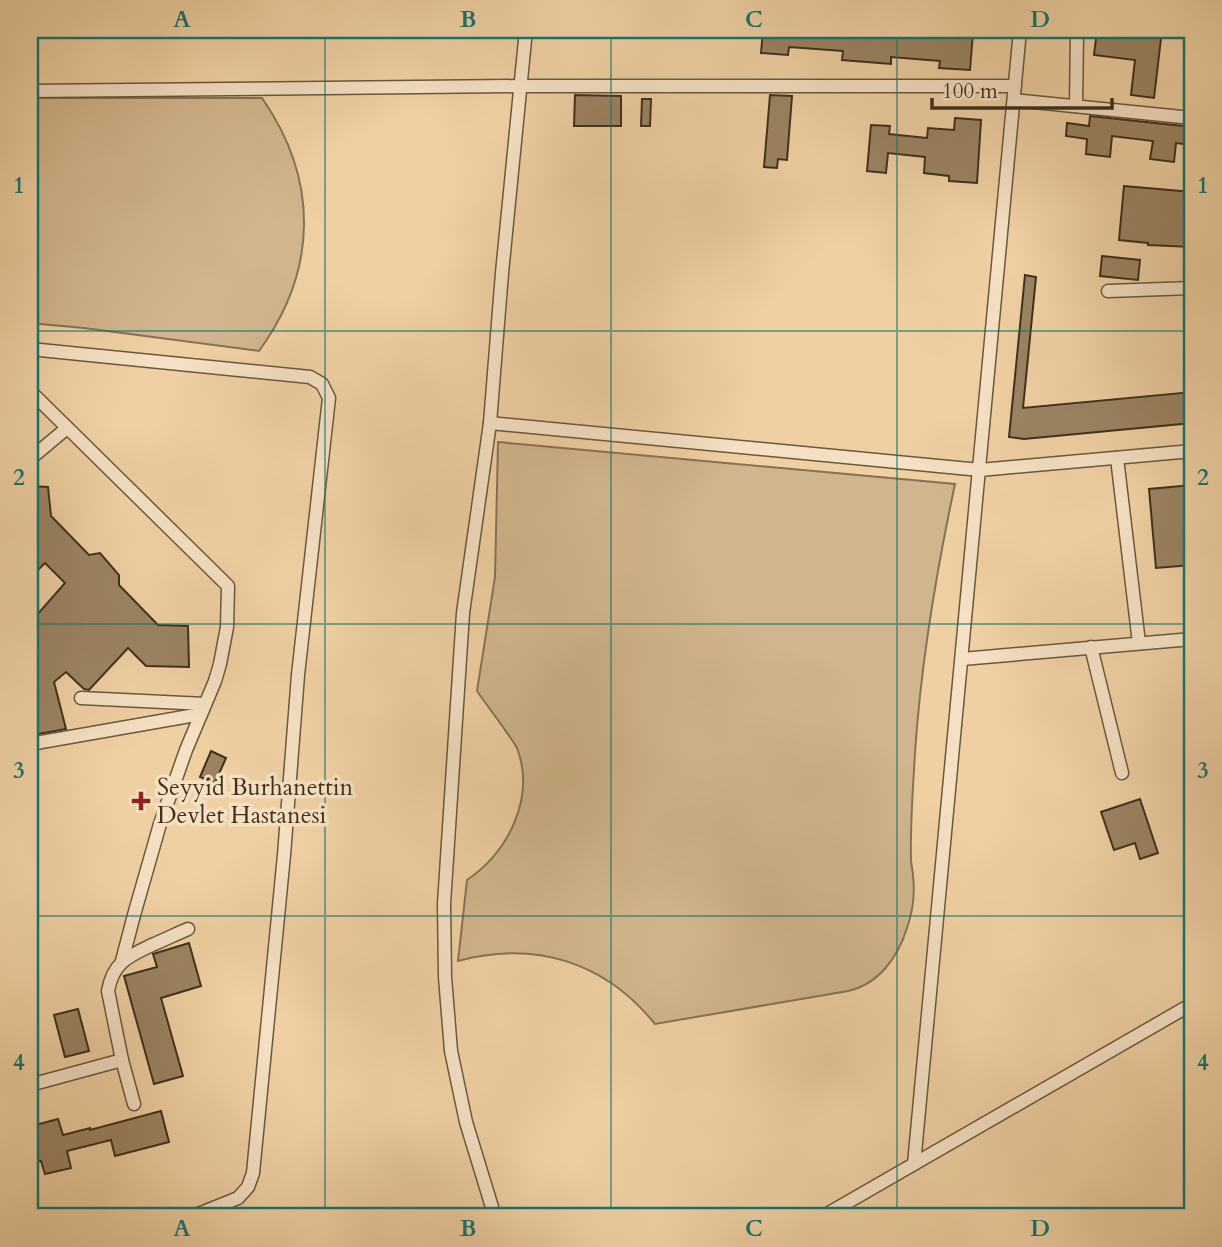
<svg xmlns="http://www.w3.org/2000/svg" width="1222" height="1247" viewBox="0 0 1222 1247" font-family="Cardo,serif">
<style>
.green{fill:#d1b58c;stroke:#887254;stroke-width:2}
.building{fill:#9b8362;stroke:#3f301b;stroke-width:2}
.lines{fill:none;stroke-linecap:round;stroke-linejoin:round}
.street-casing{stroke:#6b583d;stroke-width:15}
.street{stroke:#f5e0c3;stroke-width:12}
.grid{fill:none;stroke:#0f766e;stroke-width:2;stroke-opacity:0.55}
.poi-dot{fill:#8f2418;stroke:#f5e0c3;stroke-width:2.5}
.labels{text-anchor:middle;stroke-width:7;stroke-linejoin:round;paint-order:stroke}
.poi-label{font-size:24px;fill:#3f301b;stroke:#f5e0c3;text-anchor:start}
.neatline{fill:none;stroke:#0f766e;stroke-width:2.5}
.grid-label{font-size:23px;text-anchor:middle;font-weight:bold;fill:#0f766e}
</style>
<rect width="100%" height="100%" fill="#efd0a3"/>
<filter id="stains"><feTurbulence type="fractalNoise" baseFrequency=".00286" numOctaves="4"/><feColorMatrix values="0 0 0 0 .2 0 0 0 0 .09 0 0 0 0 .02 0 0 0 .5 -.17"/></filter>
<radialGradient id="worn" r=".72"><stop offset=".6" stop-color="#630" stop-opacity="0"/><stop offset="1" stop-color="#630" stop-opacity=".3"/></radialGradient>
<g class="green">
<path d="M 30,98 L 262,98 C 319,180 318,270 259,351 L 84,328 L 30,323 Z"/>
<path d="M 498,442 L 955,484 C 936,573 921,662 915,753 C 913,788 910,824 911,860 C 911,865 913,870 913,876 C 915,893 913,911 907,928 C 898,957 879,984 848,991 L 655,1024 C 605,962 535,940 458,961 L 467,880 C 508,852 536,798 517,748 C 514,742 509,736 505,730 C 496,717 486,704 477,691 L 495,577 Z"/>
</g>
<g class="building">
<polygon points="763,30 936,30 973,33 970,70 939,68 940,61 891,57 891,64 842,60 843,51 789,47 788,55 761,53"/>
<polygon points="1097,30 1162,30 1154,98 1131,95 1135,60 1094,55"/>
<polygon points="575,95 621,96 621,126 574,126"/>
<polygon points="770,95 792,96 787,160 778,159 777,168 764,167"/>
<polygon points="642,99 651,99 650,126 641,126"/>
<polygon points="1090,116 1192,127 1192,145 1176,143 1174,162 1150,159 1153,141 1112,136 1110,157 1086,154 1087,139 1066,136 1067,123 1089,126"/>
<polygon points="955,118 981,120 977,183 949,181 949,176 924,173 925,157 888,153 886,173 867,171 871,125 890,126 889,134 927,138 928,128 954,130"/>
<polygon points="1124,186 1192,192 1192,247 1148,245 1148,243 1119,240"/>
<polygon points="1102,256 1140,260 1138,280 1100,276"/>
<polygon points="1025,275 1036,277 1023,408 1192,392 1192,423 1024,439 1009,437"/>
<polygon points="1192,485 1192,565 1156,568 1149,489"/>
<polygon points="30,486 48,487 51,516 89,555 100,553 119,575 119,585 158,625 188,626 189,667 146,666 128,648 89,690 84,689 66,672 54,682 66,729 38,734 30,699 30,623 65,583 45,563 30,578"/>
<polygon points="211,751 226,758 215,783 200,777"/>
<polygon points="1140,799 1158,853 1140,859 1135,843 1114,850 1101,812"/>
<polygon points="189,943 201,986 161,998 183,1076 154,1084 124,976 157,967 153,954"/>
<polygon points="78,1009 89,1051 65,1057 54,1015"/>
<polygon points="161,1111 169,1142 115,1156 111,1140 67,1151 71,1168 45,1174 41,1161 35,1162 30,1142 36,1140 32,1126 58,1119 63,1135 90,1128 90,1130"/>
</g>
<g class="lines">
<defs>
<g id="street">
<polyline points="30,91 521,86 1015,86"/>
<polyline points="1014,100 1192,118"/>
<polyline points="1076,106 1077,30"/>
<polyline points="1108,291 1192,288"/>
<polyline points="30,349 310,377 322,384 329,398 298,675 284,855 253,1173 248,1187 238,1198 191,1217"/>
<polyline points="30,391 228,586 227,627 220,664 215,681 186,750 160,824 134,915 122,961"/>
<polyline points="490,423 980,470 1192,451"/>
<polyline points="1117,458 1139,643"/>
<polyline points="30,459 67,428"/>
<polyline points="1091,647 1122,773"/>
<polyline points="962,659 1192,639"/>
<polyline points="81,698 205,704"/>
<polyline points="30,744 201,714"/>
<polyline points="30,1085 122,1060"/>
<path d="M 134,1104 L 122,1060 L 108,991 C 113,962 129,956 152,945 C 164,940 176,934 188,929"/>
<polyline points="914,1164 1020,30"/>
<polyline points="495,1217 466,1122 451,1051 445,977 444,904 463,613 490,423 502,273 526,30"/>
<polyline points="822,1217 1192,1004"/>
</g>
</defs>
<use href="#street" class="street-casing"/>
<use href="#street" class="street"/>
</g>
<path class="grid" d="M 325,30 L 325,1217M 611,30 L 611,1217M 897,30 L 897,1217M 30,331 L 1192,331M 30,624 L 1192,624M 30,916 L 1192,916"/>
<path class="poi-dot" d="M137.5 790.5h7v7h7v7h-7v7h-7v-7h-7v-7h7z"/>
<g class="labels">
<g class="poi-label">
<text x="157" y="795">Seyyid Burhanettin<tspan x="157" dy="28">Devlet Hastanesi</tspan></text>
</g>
</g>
<rect width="1222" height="1247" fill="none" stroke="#efd0a3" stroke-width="77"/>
<path d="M932 98v10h180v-10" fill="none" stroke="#3f301b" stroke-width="3.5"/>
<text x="942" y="98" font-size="21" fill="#3f301b" stroke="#f5e0c3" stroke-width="5" paint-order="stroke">100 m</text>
<rect x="38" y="38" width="1146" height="1170" class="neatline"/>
<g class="grid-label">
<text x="182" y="27">A</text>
<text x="468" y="27">B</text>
<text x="754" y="27">C</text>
<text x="1040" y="27">D</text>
<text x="19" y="193">1</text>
<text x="1203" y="193">1</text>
<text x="19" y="485">2</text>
<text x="1203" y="485">2</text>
<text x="19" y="778">3</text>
<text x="1203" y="778">3</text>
<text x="19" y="1070">4</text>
<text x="1203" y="1070">4</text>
<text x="182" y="1236">A</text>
<text x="468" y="1236">B</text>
<text x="754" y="1236">C</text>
<text x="1040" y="1236">D</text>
</g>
<rect width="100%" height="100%" filter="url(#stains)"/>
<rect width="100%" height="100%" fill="url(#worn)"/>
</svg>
